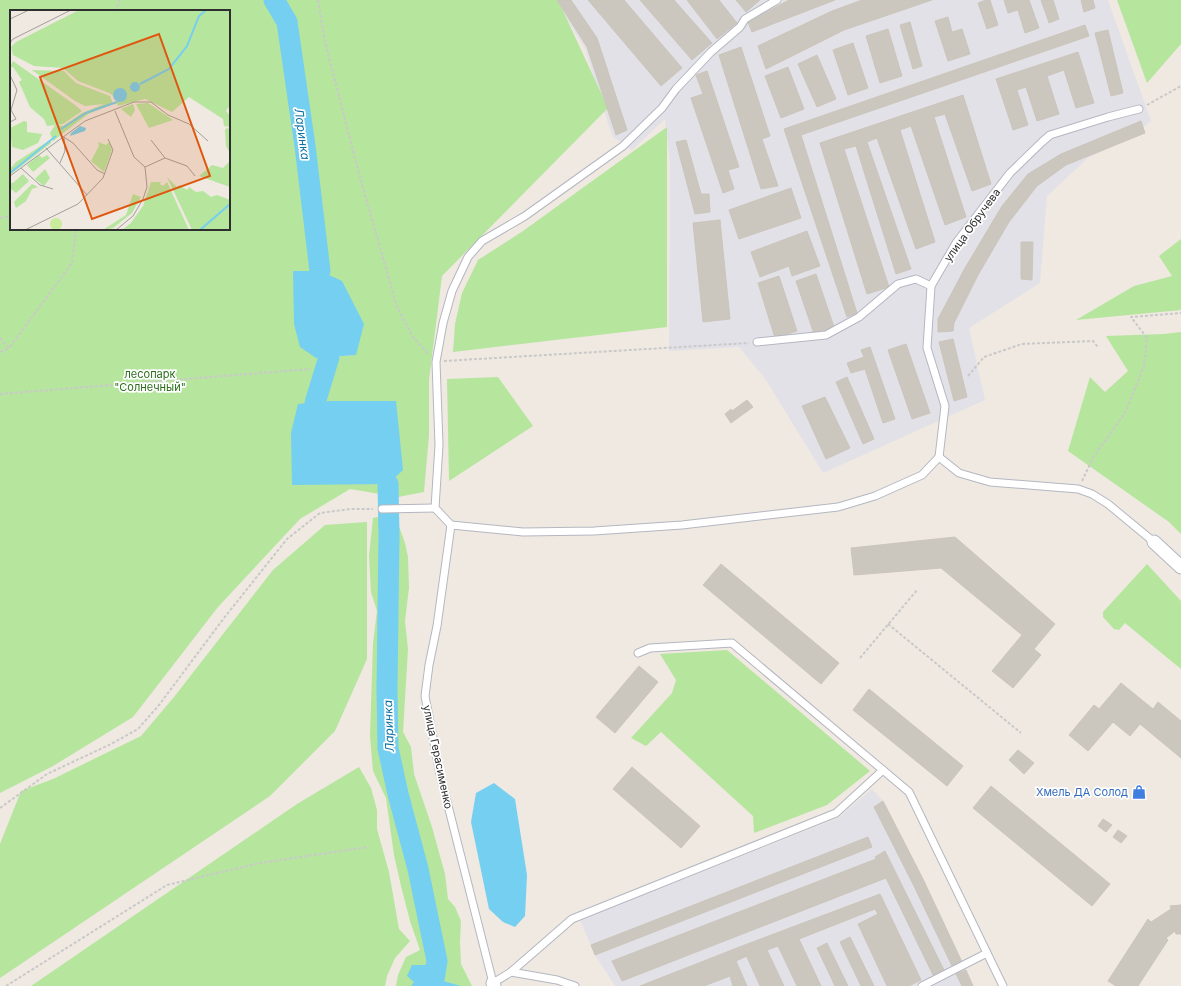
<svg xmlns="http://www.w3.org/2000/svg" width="1181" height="986" viewBox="0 0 1181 986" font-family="Inter,sans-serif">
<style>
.industrial{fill:#e3e1e8}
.green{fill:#b6e59e;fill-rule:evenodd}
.water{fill:#75cff0}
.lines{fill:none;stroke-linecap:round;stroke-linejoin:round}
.river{stroke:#75cff0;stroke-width:21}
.building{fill:#cbc7bf;stroke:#cbc5ba}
.service-casing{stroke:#b4b7c1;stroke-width:9}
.minor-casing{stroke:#b4b7c1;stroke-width:15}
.path{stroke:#c9c9c9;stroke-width:2;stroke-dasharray:3 2;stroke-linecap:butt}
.service{stroke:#fff;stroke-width:7}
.minor{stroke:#fff;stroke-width:13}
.labels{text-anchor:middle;stroke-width:3.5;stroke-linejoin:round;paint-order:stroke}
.street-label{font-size:11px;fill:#2e2e2e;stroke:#fff}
.park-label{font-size:11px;fill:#2c6e1b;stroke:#fff}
.shop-label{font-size:11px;fill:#366cbe;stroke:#fff;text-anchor:end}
.water-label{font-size:12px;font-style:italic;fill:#0d6fa3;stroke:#fff}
.inset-river{fill:none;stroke:#75cff0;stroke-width:2}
.inset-road{fill:none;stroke:#a29e99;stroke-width:1}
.view{fill:#df570e;fill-opacity:0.15;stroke:#df570e;stroke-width:2}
.inset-edge{fill:none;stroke:#2e2e2e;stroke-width:2}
</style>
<rect width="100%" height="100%" fill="#efe9e1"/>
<g class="industrial">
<polygon points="555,0 1108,0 1151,121 1129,139 1088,158 1047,196 1040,283 969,328 985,400 823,473 766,380 739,347 669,351 670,161 665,119 632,150 612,136 585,49"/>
<polygon points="872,789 883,801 923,879 973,986 615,986 595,955 580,920 838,818"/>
</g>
<g class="green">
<path d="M 0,0 L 558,0 L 608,108 L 442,276 L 429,380 L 429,435 L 424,492 L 398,497 L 350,489 L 300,519 L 218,607 L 133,717 L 53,766 L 0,793 ZM 11,11 L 229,11 L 229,229 L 11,229 ZM 293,271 L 356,355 L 316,358 Z"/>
<polygon points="1117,0 1181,0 1181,44 1147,83"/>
<polygon points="667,127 667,327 453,352 455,324 462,293 478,260 523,231"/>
<polygon points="1181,239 1181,310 1076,320 1134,286 1172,276 1159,256"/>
<polygon points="1181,332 1181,534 1169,522 1068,451 1090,377 1105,392 1128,371 1106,336 1164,334"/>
<polygon points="498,377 533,426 449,481 447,379"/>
<polygon points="382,516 392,516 397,521 405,543 408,557 409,588 405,621 408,649 403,732 411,747 414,774 432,827 445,874 448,899 455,907 461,921 460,942 461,964 472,986 396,986 398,975 406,957 420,950 410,921 401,886 394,855 386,798 373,771 370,736 373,643 377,611 371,592 369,556 373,518"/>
<polygon points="367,522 367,659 335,731 270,796 0,978 0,844 21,791 53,779 141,736 174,697 273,570 325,525"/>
<polygon points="1147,564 1181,601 1181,669 1125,623 1119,630 1114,629 1103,617 1103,612"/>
<polygon points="727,650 870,771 827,805 754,833 753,816 661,732 646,746 631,738 672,693 676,680 660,654"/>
<polygon points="359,767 371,788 377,810 377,829 389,872 399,929 410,941 395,958 387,976 385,986 31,986 297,804"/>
</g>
<g class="water">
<polygon points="293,271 320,271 342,281 364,324 356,355 316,358 300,347 294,324"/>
<polygon points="331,401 396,401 403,470 388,484 292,485 291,433 298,404"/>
<polygon points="494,783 515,799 527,875 525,916 515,927 503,922 489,909 471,822 476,793"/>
<polygon points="437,961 445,975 443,981 461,986 411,986 414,982 407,976 412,965 425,965"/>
</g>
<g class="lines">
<g class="river">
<polyline points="274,0 287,22 305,146 320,271"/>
<polyline points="315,403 329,357"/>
<polyline points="388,484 389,534 387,689 388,748 398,794 418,869 437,961 433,986"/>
</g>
</g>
<g class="building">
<polygon points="557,0 571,0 597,38 627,130 616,135 587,47"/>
<polygon points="588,0 624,0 682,68 661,86"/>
<polygon points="640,0 674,0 712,43 692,60"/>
<polygon points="687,0 719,0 737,23 717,39"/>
<polygon points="736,0 760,0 746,12"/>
<polygon points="789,0 835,0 752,32 748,22"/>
<polygon points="862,0 932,0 844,30 766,69 758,46 832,11"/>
<polygon points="986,0 990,0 998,25 987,29 978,3"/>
<polygon points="1004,0 1029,0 1039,28 1025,33 1018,10 1008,13"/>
<polygon points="1041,0 1053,0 1059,19 1049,23"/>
<polygon points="1081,0 1093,0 1095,8 1084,12"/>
<polygon points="948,17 952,32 962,29 970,54 948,61 935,21"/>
<polygon points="910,22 922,66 913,69 900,25"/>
<polygon points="1085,25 1089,36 801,135 857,313 847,317 784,129"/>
<polygon points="888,29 902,76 880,83 866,36"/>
<polygon points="1108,30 1123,93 1111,96 1095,33"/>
<polygon points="853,43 868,88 848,95 833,50"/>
<polygon points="741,47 770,136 762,139 778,186 761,189 719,55"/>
<polygon points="1078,52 1094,103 1076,108 1064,70 1047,76 1059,114 1037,121 1026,87 1017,90 1028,125 1013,130 996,79"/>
<polygon points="817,55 836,99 817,107 798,64"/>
<polygon points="788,67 804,109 781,118 765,76"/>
<polygon points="707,71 739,167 728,170 734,189 723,193 691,98 703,94 696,75"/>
<polygon points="963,95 991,184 972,191 945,114 934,117 966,217 945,225 911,126 900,130 935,242 916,249 877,138 867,142 911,269 896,274 856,146 844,149 889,287 867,294 820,143"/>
<polygon points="1141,121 1145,133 1066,165 1037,186 1009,222 978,275 954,323 953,331 938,332 938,319 965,268 1002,206 1028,174 1061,154"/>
<polygon points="686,140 701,194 709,194 710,212 695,214 676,142"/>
<polygon points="791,188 801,218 739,239 729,210"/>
<polygon points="720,220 730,319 703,322 693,223"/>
<polygon points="807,231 820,266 792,276 789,266 760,277 751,252"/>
<polygon points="1021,242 1033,242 1032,280 1021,279"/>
<polygon points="816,274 834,327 814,334 796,281"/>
<polygon points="779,276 797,331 775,338 758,283"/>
<polygon points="953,339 967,397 954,401 939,342"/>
<polygon points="906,344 930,413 912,419 888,350"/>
<polygon points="870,347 895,419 883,423 865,369 851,373 847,363 864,357 861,350"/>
<polygon points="847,377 874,439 863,444 836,382"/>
<polygon points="825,397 850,448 826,459 802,406"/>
<polygon points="747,400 753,407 731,423 725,414 731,409 732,411"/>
<polygon points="955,537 1055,624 1034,649 1041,655 1013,688 992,671 1022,635 941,568 854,575 851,548"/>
<polygon points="721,564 839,663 821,684 703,585"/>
<polygon points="639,666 658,682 615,733 596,717"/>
<polygon points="1121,683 1153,709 1158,702 1181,721 1181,758 1140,724 1130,736 1113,722 1088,751 1069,735 1094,705 1099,709"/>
<polygon points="869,689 963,766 947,786 853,710"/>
<polygon points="1018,750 1034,763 1024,774 1009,760"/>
<polygon points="632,767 700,826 681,848 613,789"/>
<polygon points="991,786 1110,884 1092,906 973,808"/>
<polygon points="883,801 923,879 962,962 952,966 914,886 874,807"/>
<polygon points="1103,819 1112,825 1106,832 1098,826"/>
<polygon points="1118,830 1127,836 1121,843 1113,837"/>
<polygon points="868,837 872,847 595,955 591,945"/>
<polygon points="885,851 944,970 933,975 886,878 622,981 612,961 876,859 875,857"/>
<polygon points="880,894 921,980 909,986 887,986 858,924 878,914 875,909 799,939 821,986 797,986 778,946 767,950 784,986 760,986 742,946"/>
<polygon points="1181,905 1181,934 1176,934 1175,931 1166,938 1168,940 1138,986 1116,986 1108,981 1148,919 1151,922 1171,909 1170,906"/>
<polygon points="850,937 874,986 861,986 840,942"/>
<polygon points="827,943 848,986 835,986 817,948"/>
<polygon points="742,946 747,956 736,961 747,986 733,986 730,976 704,986 640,986"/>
<polygon points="966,970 973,986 962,986 956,974"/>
</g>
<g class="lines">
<defs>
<g id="service">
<polyline points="777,0 745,19 740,27 711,52 676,89 662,108 623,146 525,216 482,241 468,257 452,291 443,323 436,362 439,445 435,508 451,525 523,532 594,531 682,525 838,507 875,496 922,475 939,457"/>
<polyline points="757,342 826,335 859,317 898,284 916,279 931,286"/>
<polyline points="939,457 945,406 927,348 931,286 956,243 1010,173 1042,142 1050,135 1108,117 1139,109"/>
<polyline points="939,457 959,473 990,482 1078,489 1092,494 1108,504 1154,542"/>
<polyline points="382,509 435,508"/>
<polyline points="451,525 437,626 429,665 425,696 440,774 493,983 511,972 572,919 836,813 883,770"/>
<polyline points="638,653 650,648 732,643 909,792 1003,986"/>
<polyline points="511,972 557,980 575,986"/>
<polyline points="922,986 987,953"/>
</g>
<g id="minor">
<polyline points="1154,542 1181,567"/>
<polyline points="493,983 494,986"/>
</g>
</defs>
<use href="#service" class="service-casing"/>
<use href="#minor" class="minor-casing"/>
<g class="path">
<polyline points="318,0 325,42 358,170 397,307 413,337 429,355"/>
<polyline points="115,11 120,0"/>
<polyline points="1147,105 1181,86"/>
<polyline points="0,218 11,216"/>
<polyline points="0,338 9,348 72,263 76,229"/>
<polyline points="0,352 9,348"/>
<polyline points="444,361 749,343"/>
<polyline points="968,376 984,357 1022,344 1093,341 1098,347"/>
<polyline points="0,394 310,369"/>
<polyline points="1082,481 1094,456 1125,413 1144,366 1147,338 1131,317 1181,313"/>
<polyline points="888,624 1021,733"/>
<polyline points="860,658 917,590"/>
<polyline points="0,808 47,774 111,744 138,729 159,705 224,618 287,539 320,513 351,509 373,509"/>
<polyline points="6,986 167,885 260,863 368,847"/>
</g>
<use href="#service" class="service"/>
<use href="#minor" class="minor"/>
</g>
<defs>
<symbol id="shop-bare" viewBox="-9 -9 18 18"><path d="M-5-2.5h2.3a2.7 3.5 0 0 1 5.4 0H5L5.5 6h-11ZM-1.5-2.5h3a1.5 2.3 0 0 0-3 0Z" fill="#3f7fe0" stroke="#fff" stroke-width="2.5" paint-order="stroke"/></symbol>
</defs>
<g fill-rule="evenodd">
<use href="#shop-bare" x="1129" y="782" width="20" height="20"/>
</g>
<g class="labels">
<g class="street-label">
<text transform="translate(972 225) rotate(-54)" y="4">улица Обручева</text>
<text transform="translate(438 757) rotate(78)" y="4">улица Герасименко</text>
</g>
<g class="park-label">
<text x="150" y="378">лесопарк<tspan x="150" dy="13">"Солнечный"</tspan></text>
</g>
<g class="shop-label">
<text x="1128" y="796">Хмель ДА Солод</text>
</g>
<g class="water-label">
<text transform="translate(302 134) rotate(82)" y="4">Ларинка</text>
<text transform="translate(389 726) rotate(-92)" y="4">Ларинка</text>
</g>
</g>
<g transform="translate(10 10)">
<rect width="220" height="220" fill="#efe9e1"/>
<path d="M 69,0 L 220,0 L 220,95 L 216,101 L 220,106 L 220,117 L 214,116 L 213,109 L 179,87 L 162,102 L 135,89 L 108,96 L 105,87 L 99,83 L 68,71 L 53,58 L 24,56 L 3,45 L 1,37 L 6,32 ZM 3,51 L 65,95 L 72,101 L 53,114 L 37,116 L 34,109 L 20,97 L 9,72 L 12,70 L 3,57 L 0,57 ZM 22,60 L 54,61 L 66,73 L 100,86 L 103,94 L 78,104 L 43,131 L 40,123 L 45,115 L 53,116 L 72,103 L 94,94 L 75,96 L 65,91 ZM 138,93 L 144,97 L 163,110 L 139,118 L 126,94 ZM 123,94 L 125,100 L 121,107 L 111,99 ZM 14,111 L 17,112 L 17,122 L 32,124 L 28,133 L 13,140 L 2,137 L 0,118 ZM 217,118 L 220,119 L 220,143 L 216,136 L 215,120 ZM 40,130 L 41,133 L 0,165 L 0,159 L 6,152 ZM 88,132 L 96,135 L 99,132 L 102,140 L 94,162 L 81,151 L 89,136 ZM 29,145 L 32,148 L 37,145 L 40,148 L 23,162 L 17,155 ZM 220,151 L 220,177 L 189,166 L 202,155 L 213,158 ZM 35,159 L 40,168 L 34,176 L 25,169 ZM 13,164 L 19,171 L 6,183 L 0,178 L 0,173 L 3,173 ZM 157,167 L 167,177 L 169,175 L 177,180 L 179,177 L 186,182 L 193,181 L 201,187 L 207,185 L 220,190 L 220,220 L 182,220 ZM 141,172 L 151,172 L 150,174 L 153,176 L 157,172 L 179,220 L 112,220 L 121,213 L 133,196 ZM 22,174 L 28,177 L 22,179 L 16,191 L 6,198 L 4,192 ZM 123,184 L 131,187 L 122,203 L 103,218 L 93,220 L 116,205 Z" fill="#b6e59e"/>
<path d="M40 214a6 6 0 1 1 12 0a6 6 0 1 1-12 0Z" fill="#c9ec9a"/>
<path d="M120 77a5 5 0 1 1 10 0a5 5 0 1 1-10 0ZM103 85a7 7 0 1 1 14 0a7 7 0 1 1-14 0ZM 70,116 L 76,118 L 75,121 L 60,126 L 61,123 Z" fill="#75cff0"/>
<path class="inset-river" d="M 130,74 L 159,59 L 177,36 L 189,6 L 196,0M 51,119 L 76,103 L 107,92M 0,163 L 46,126M 190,220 L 220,194"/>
<path class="inset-road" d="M 0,9 L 19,0M 0,33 L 3,29 L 61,0M 0,65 L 7,80 L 1,100 L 6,109 L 0,112M 105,101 L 124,147 L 135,157M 52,126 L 63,133 L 87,160 L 95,164M 141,130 L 155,148M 36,138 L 77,185M 50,153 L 55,141 L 54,128M 135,157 L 155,148 L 177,156 L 185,166M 11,158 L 30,175 L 43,179M 0,166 L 75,111 L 124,92 L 141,92 L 158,105 L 179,114 L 198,131M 15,220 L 68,194 L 93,168 L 103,140 L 98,129M 106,220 L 123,206 L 133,189 L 137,177 L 135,157"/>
<path class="view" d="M 149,24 L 200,166 L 82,209 L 30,67 Z"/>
<rect width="220" height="220" class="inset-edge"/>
</g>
</svg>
